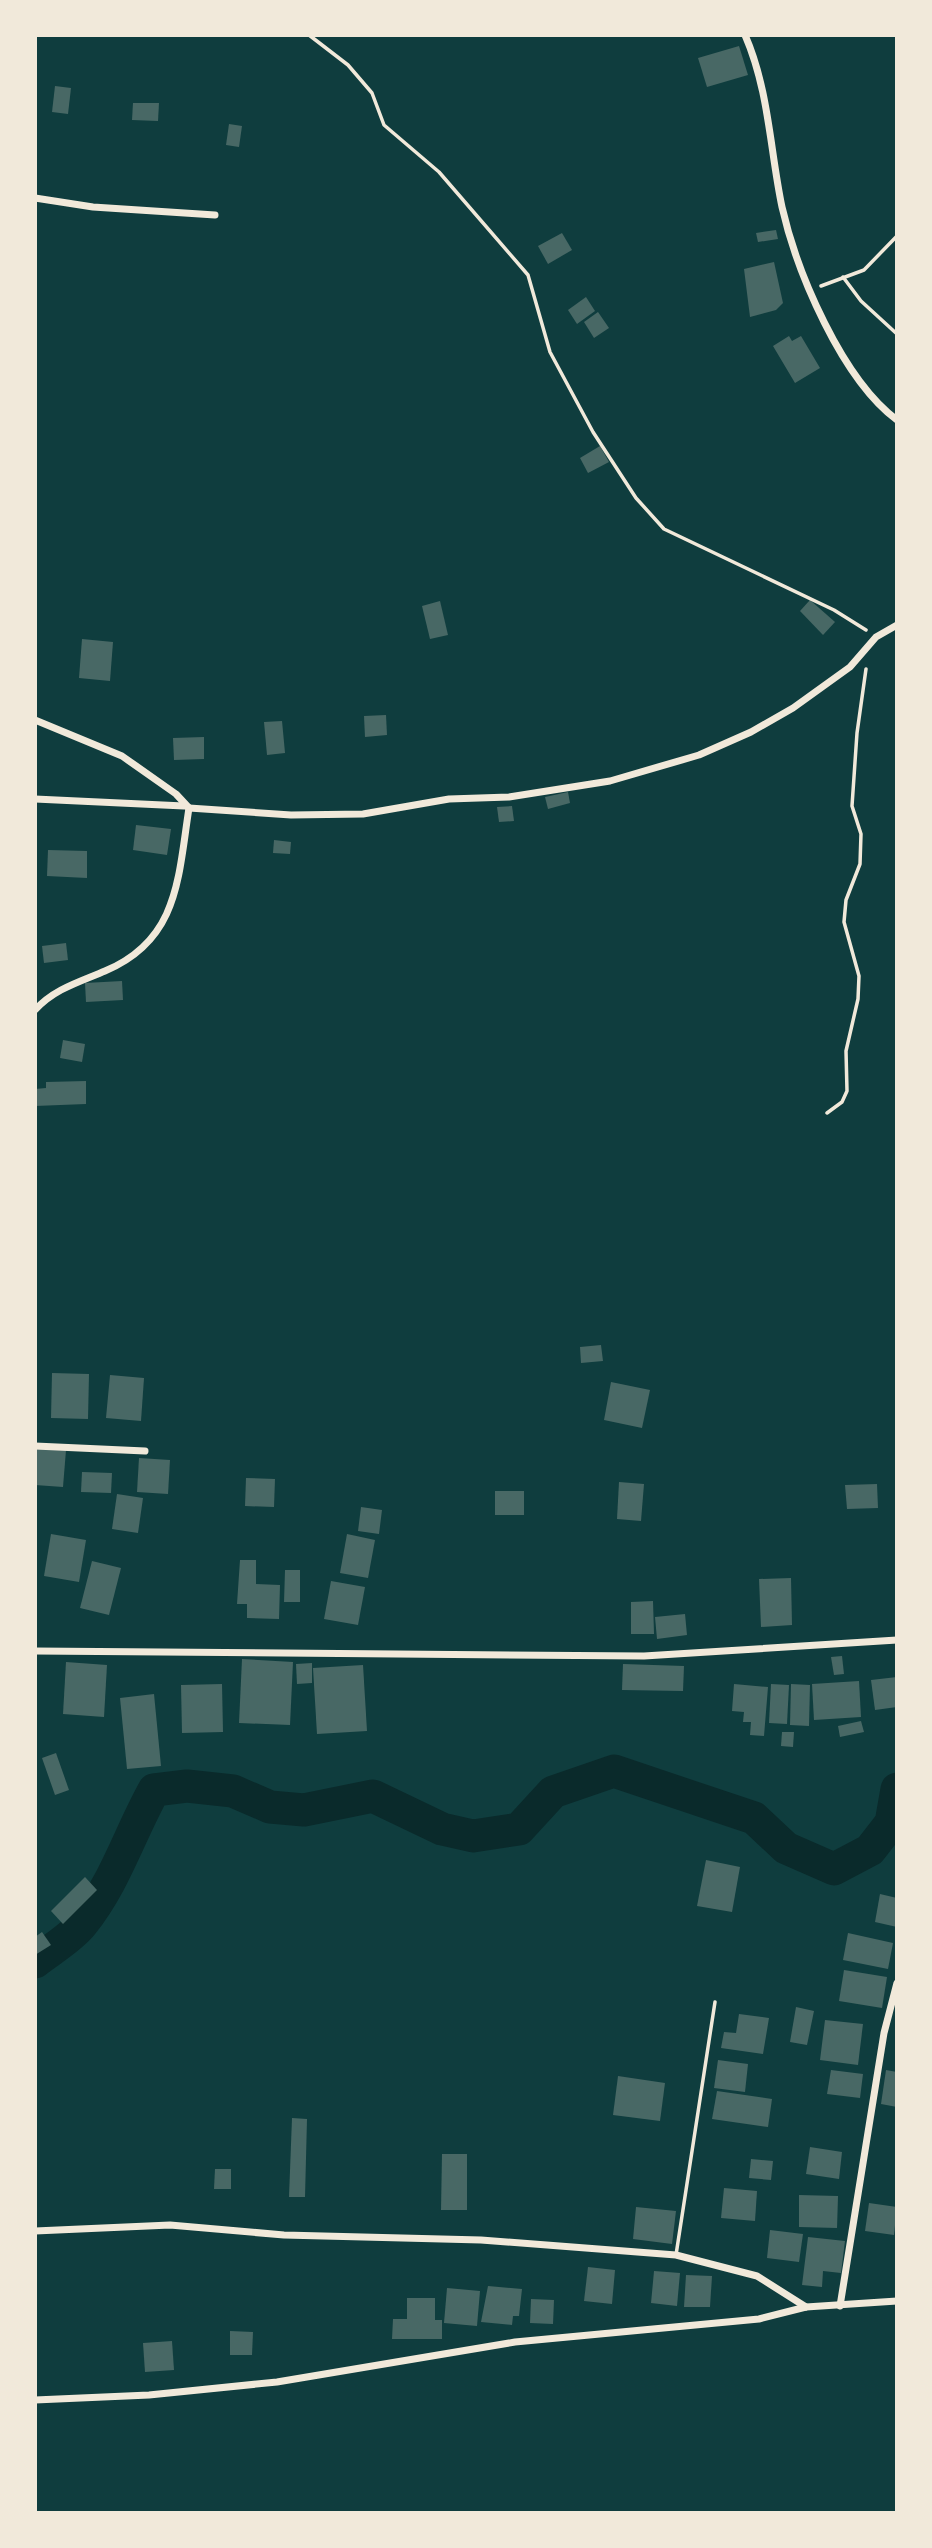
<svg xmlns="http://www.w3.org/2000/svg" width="932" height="2548" viewBox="0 0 932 2548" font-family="'DM Sans',sans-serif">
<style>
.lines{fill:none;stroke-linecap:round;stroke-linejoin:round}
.river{stroke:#0a2a2b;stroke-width:33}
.building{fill:#486865}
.path{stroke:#f1e9da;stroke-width:3.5}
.service{stroke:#f1e9da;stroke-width:3.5}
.minor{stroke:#f1e9da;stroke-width:7}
</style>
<rect width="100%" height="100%" fill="#0f3d3e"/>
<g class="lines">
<path class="river" d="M 35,1962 C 50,1950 70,1939 82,1924 C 115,1883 129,1835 154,1790 L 187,1786 L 233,1791 L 270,1807 L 304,1810 L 373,1796 L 442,1829 L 473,1836 L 519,1829 L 553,1792 L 614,1771 L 754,1818 L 786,1848 L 834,1869 L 870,1850 L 891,1823 L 897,1789"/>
</g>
<g class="building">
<polygon points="739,46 748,75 707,87 698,58"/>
<polygon points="55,86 71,88 68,114 52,112"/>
<polygon points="133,103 159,103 158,121 132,120"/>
<polygon points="229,124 242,126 239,147 226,145"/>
<polygon points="776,230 778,239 758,242 756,233"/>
<polygon points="562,233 572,250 548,264 538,246"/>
<polygon points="774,262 783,303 776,310 750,317 744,269"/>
<polygon points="586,297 595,311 577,324 568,310"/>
<polygon points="598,312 609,328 594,338 584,322"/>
<polygon points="789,336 792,341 801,336 820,368 795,383 773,346"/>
<polygon points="600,446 609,462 588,473 580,458"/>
<polygon points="810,600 835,622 823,635 800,611"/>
<polygon points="440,601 448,635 430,639 422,606"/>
<polygon points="82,639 113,642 110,681 79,678"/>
<polygon points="386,715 387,735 365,737 364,716"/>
<polygon points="282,721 285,753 267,755 264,722"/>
<polygon points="204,737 204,759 174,760 173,738"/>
<polygon points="568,792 570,803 548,809 545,797"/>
<polygon points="512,806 514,821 499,822 497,807"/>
<polygon points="136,825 171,829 167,855 133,850"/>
<polygon points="274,840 291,842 290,854 273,853"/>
<polygon points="48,850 87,851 87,878 47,876"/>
<polygon points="66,943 68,960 44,963 42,946"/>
<polygon points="122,981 123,1000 86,1002 85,983"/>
<polygon points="63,1040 85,1044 82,1062 60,1058"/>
<polygon points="86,1081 86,1104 35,1106 35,1089 46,1088 46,1082"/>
<polygon points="601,1345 603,1361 581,1363 580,1347"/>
<polygon points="52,1373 89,1374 88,1419 51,1418"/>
<polygon points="110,1375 144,1378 141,1421 106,1418"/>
<polygon points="611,1382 650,1390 642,1428 604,1420"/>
<polygon points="35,1447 66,1450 63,1487 35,1485"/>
<polygon points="139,1458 170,1460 168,1494 137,1492"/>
<polygon points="82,1472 112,1473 111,1493 81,1492"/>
<polygon points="246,1478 275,1479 274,1507 245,1506"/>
<polygon points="619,1482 644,1484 641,1521 617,1519"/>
<polygon points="877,1484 878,1508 847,1509 845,1485"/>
<rect x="495" y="1491" width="29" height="24"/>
<polygon points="117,1494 143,1498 138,1533 112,1529"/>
<polygon points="361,1507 382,1510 379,1534 358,1531"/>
<polygon points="51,1534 86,1540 79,1582 44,1576"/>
<polygon points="347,1534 375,1540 368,1578 340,1573"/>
<polygon points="240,1560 256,1560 256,1584 280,1585 279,1619 247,1618 247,1604 237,1604"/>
<polygon points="92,1561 121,1568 109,1615 80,1608"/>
<polygon points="285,1570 300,1570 300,1602 284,1602"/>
<polygon points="791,1578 792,1625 761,1627 759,1579"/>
<polygon points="331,1581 365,1587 358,1625 324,1619"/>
<polygon points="653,1601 654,1634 631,1634 631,1602"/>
<polygon points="685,1614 687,1635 657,1639 655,1617"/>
<polygon points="842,1656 844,1674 834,1675 831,1657"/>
<polygon points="242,1659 293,1662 290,1725 239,1723"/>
<polygon points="66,1662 107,1665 104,1717 63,1714"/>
<polygon points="312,1663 312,1683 297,1684 296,1664"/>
<polygon points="623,1664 684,1666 683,1691 622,1690"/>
<polygon points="363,1665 367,1731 317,1734 313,1668"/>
<polygon points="897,1677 897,1707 875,1710 871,1680"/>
<polygon points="859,1681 861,1717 814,1720 812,1684"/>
<polygon points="222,1684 223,1732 182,1733 181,1685"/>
<polygon points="734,1684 768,1687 764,1736 750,1735 751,1722 743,1722 744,1712 732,1711"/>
<polygon points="771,1684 789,1685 787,1724 769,1723"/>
<polygon points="791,1684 810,1685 809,1726 790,1725"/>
<polygon points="154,1694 161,1766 127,1769 120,1698"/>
<polygon points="861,1721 864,1732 840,1737 838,1726"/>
<polygon points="782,1732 794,1732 793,1747 781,1746"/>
<polygon points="56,1753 69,1790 55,1795 42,1758"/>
<polygon points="706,1860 740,1867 732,1912 697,1906"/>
<polygon points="85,1877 97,1890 63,1924 51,1911"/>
<polygon points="880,1894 897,1898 897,1927 875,1922"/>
<polygon points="42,1932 51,1945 35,1955 35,1937"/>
<polygon points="848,1933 893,1943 888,1969 843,1960"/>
<polygon points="844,1970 887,1977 882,2008 839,2001"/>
<polygon points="796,2007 814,2011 807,2045 790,2042"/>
<polygon points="739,2014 769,2018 763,2054 721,2048 724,2032 736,2033"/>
<polygon points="825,2020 863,2024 858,2065 820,2060"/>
<polygon points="718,2060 748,2064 745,2092 714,2088"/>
<polygon points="831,2070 863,2074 860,2098 827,2094"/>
<polygon points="886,2070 897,2072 897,2107 881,2104"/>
<polygon points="618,2076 665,2083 660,2121 613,2115"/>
<polygon points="717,2091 772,2099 768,2127 712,2119"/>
<polygon points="292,2118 307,2119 305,2197 289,2197"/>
<polygon points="810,2147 842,2152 839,2179 806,2174"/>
<polygon points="442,2154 467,2154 467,2210 441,2210"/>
<polygon points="751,2159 773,2161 771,2180 749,2178"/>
<polygon points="215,2169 231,2169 231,2189 214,2189"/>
<polygon points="724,2188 757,2191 755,2221 721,2218"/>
<polygon points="799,2195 838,2196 837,2228 799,2227"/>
<polygon points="869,2203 897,2207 894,2235 865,2231"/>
<polygon points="636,2207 676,2211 672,2244 633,2239"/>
<polygon points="770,2230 803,2234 799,2262 767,2258"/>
<polygon points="808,2237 845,2241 841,2273 823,2271 822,2287 802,2285"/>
<polygon points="588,2267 615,2270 612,2304 584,2301"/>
<polygon points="654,2271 680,2273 677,2306 651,2303"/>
<polygon points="686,2275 712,2276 710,2307 684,2307"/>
<polygon points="488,2286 522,2289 519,2316 513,2316 512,2325 481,2322"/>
<polygon points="447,2288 480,2291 477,2326 444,2323"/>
<polygon points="407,2298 435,2298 435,2320 442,2320 442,2339 392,2339 393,2319 407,2319"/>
<polygon points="531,2299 554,2300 553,2324 530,2323"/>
<polygon points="230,2331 253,2332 252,2355 230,2355"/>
<polygon points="172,2341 174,2370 145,2372 143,2343"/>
</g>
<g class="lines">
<g class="path">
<polyline points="309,35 348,65 372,93 384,125 439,172 528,275 550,352 593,432 636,498 664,529 834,610 866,630"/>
<polyline points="843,277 861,301 897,334"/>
<polyline points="821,286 864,270 897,236"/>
<polyline points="827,1113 842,1102 847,1091 846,1051 858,999 859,976 844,922 846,900 860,864 861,834 852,806 857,733 866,669"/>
</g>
<polyline class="service" points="676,2255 715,2002"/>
<g class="minor">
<path d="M 745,35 C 769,90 770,150 782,207 C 797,273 842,379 897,420"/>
<polyline points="35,198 93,207 215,215"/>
<polyline points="35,720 122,756 176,794 189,808"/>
<polyline points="35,799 184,806"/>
<polyline points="189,808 291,815 363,814 449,799 509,797 610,781 699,755 751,732 793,708 850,667 876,637 897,625"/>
<path d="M 35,1010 C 54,989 79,982 105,971 C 179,940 178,878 189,808"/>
<polyline points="35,1446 145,1451"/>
<polyline points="35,1651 644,1656 897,1640"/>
<polyline points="35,2231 170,2225 284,2235 481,2240 676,2255 757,2276 806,2307"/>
<polyline points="840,2306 884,2033 897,1983"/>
<polyline points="35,2400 149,2395 277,2382 515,2342 759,2319 806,2307 897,2301"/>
</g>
</g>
<rect width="932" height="2548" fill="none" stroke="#f1e9da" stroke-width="74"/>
</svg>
